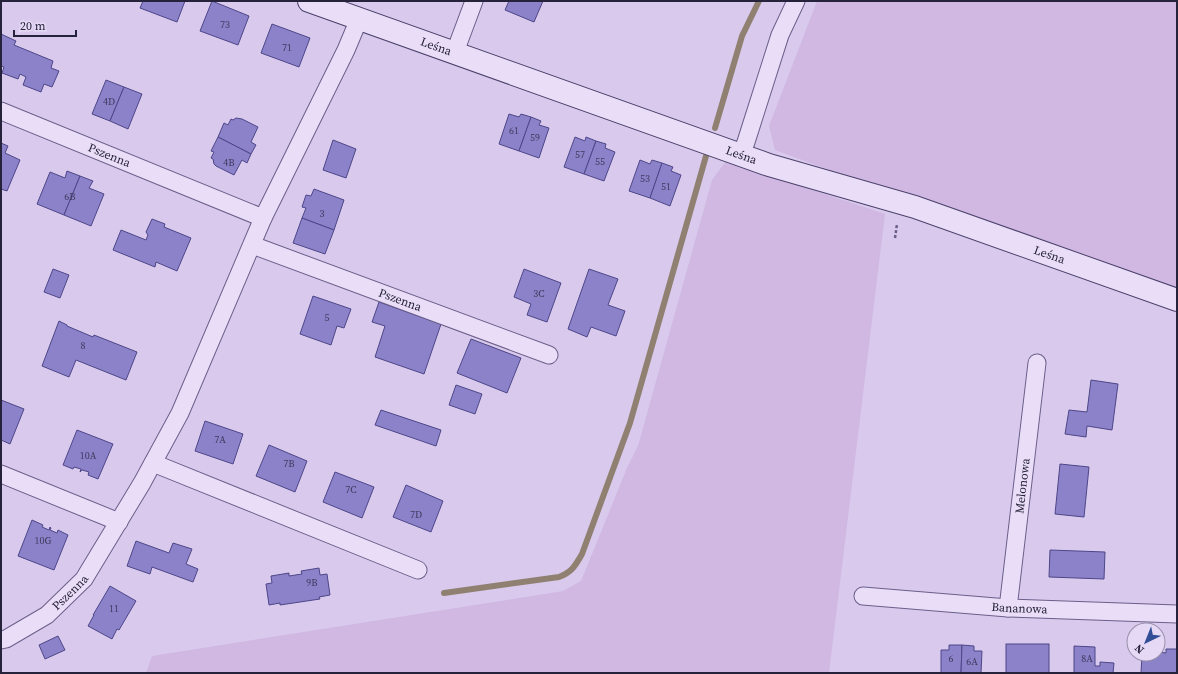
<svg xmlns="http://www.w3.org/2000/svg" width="1178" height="674" viewBox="0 0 1178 674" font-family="'Source Serif 4',serif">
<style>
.farmland{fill:#d0b8e3}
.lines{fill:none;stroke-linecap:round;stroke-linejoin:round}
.stream{stroke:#908071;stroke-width:6}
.building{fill:#8b82c9;stroke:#4d4688}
.street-casing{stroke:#6a5f89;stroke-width:19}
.secondary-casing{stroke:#4b426b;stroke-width:24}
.path{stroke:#6a5f89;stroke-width:2.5;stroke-dasharray:3 2;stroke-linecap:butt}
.street{stroke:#e9ddf8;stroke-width:17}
.secondary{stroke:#e9ddf8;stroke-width:22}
.labels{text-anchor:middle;stroke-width:3;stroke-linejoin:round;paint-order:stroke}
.number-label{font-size:10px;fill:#403a5e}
.street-label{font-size:12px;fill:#27223b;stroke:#e5d9f5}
</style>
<rect width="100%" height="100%" fill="#d9caed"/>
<g class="farmland">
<polygon points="817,1 1177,1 1177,299 775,150 769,126"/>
<polygon points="726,161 885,214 829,673 146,673 152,656 563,591 581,581 627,468 638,446 712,180"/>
</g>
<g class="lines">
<g class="stream">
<polyline points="715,128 742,36 759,1"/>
<path d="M 444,593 L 559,577 C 572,572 575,566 582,554 L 630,423 L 706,156"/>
</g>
</g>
<g class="building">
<polygon points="143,1 185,1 177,22 140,8"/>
<polygon points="212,1 249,16 238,45 200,31"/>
<polygon points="509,1 543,1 534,22 505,10"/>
<polygon points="272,24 310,38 299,67 261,53"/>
<polygon points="1,34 16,41 14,45 53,61 51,68 59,71 52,87 44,84 41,92 23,85 26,77 20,74 18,79 2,73 4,67 1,66"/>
<polygon points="106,80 124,87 110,121 92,114"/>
<polygon points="124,87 142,94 128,129 110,121"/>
<polygon points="509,114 519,117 521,114 531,117 519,151 499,144"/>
<polygon points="531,117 541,121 539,125 549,128 539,158 519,151"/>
<polygon points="236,118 242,119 258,127 251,142 256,145 251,154 218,137 224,123 228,125 231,119 233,120"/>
<polygon points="218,137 251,154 247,163 242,160 234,175 216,166 214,164 213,159 211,158 214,152 211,151"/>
<polygon points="575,137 585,141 586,137 596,141 584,174 564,167"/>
<polygon points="333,140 356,149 346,178 323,170"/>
<polygon points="596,141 606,144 605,148 615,152 604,181 584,174"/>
<polygon points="1,143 8,146 5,153 20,160 7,191 1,189"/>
<polygon points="640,160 650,164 652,160 662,163 650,198 629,191"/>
<polygon points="662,163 673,167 671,171 681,175 670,206 650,198"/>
<polygon points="67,171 80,176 64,215 37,204 50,172 65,178"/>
<polygon points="80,176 93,181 89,188 104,194 91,226 64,215"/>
<polygon points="314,189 344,200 334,230 302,218 306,208 302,207 306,195 311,196"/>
<polygon points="302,218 334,230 325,254 293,243"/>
<polygon points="152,219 165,224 164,227 191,238 177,271 156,262 155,267 113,250 121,230 146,240 148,235 146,232"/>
<polygon points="53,269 69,275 60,298 44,292"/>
<polygon points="524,269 561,283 547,322 527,315 531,304 514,297"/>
<polygon points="589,269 618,279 608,305 625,311 616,336 591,327 587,337 568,329"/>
<polygon points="313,296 351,309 344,328 337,326 331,345 300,334"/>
<polygon points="379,302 441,324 424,374 375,357 385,326 372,322"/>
<polygon points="59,321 67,325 67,326 93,337 94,335 137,352 126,380 76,360 69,377 42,366"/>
<polygon points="471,339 521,358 507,393 457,373"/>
<polygon points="1091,380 1118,384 1112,430 1087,426 1086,437 1065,434 1069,410 1087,412"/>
<polygon points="456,385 482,394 475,414 449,405"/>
<polygon points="1,400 24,409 10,444 1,440"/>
<polygon points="381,410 441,430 436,446 375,425"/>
<polygon points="205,421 243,434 233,464 195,451"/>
<polygon points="77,430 113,444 98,479 88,475 89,472 82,470 80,472 81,469 74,467 73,469 63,465"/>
<polygon points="269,445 307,461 295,492 256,476"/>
<polygon points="1060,464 1089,467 1084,517 1055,514"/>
<polygon points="335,472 374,487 362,518 323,502"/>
<polygon points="406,485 443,501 431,532 393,517"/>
<polygon points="32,520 43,525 42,527 49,530 50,527 51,528 50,530 57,533 58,530 68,535 54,570 18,556"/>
<polygon points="136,541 169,553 173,543 192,549 186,564 198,569 193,582 152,567 150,574 127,566"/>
<polygon points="1050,550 1105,552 1104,579 1049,577"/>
<polygon points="319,568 320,575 327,574 330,595 319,597 320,599 280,605 280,603 269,605 266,584 272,583 271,576 289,573 289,576 302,574 301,571"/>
<polygon points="110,586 136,601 119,630 117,629 112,639 88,626 94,615 93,615"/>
<polygon points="58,636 65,650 45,659 39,645"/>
<rect x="1006" y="644" width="43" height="29"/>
<polygon points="949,645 962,645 961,673 941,673 941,650 949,650"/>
<polygon points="962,645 974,646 974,651 982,651 981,673 961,673"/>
<polygon points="1074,646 1095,647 1095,666 1100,666 1100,662 1114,663 1113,673 1074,673"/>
<polygon points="1166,649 1177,649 1177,673 1141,673 1142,654 1158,654 1158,652 1166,653"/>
</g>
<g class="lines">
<defs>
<g id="street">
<polyline points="455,52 474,1"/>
<path id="s1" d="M 1,111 L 263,218"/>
<polyline points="741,155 746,142 780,35 796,1"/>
<path id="s2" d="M 252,245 L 549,355"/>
<polyline points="153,463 418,570"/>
<polyline points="1,474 119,522"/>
<path id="s3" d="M 863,596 L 1008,608 L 1177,614"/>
<path id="s4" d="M 1008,608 L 1037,363"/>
<path id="s5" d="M 1,640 L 6,639 L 47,615 L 84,579 L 142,483 L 180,413 L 263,218 L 346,50 L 359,19"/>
</g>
<g id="secondary">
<path id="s6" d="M 309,1 L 769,165 L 915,207 L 1177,300"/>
</g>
</defs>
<use href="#street" class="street-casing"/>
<use href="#secondary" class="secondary-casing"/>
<polyline class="path" points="895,238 897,224"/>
<use href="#street" class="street"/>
<use href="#secondary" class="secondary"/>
</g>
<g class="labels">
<g class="number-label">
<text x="225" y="28">73</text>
<text x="287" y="51">71</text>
<text x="109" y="105">4D</text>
<text x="514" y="134">61</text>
<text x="535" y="141">59</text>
<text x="580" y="158">57</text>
<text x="600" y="165">55</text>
<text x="229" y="166">4B</text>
<text x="645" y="182">53</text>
<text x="666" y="190">51</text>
<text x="70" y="200">6B</text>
<text x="322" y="217">3</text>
<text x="539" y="297">3C</text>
<text x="327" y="321">5</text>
<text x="83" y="349">8</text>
<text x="220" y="443">7A</text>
<text x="88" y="459">10A</text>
<text x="289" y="467">7B</text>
<text x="351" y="493">7C</text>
<text x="416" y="518">7D</text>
<text x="43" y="544">10G</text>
<text x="312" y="586">9B</text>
<text x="114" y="612">11</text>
<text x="951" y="662">6</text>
<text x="1087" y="662">8A</text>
<text x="972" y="665">6A</text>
</g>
<g class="street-label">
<text dy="4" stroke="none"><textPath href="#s6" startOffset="135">Leśna</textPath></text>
<text dy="4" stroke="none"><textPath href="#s1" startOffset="117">Pszenna</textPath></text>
<text dy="4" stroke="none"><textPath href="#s6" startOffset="459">Leśna</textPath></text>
<text dy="4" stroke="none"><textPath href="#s6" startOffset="783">Leśna</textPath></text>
<text dy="4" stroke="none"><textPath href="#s2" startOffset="158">Pszenna</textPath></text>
<text dy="4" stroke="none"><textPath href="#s4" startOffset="123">Melonowa</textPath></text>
<text dy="4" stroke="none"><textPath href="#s5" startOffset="85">Pszenna</textPath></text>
<text dy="4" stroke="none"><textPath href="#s3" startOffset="157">Bananowa</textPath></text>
</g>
</g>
<rect width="1178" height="674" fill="none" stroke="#27223b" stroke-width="4"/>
<g transform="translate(1146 642) rotate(223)"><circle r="19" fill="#e5d9f5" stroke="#9990ab"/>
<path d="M0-3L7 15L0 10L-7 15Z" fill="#314e96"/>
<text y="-6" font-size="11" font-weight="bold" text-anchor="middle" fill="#27223b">N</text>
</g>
<path d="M14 30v6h62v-6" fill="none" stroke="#27223b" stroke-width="2"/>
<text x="20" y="30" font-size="12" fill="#27223b" stroke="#e5d9f5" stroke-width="3" paint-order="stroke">20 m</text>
</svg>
